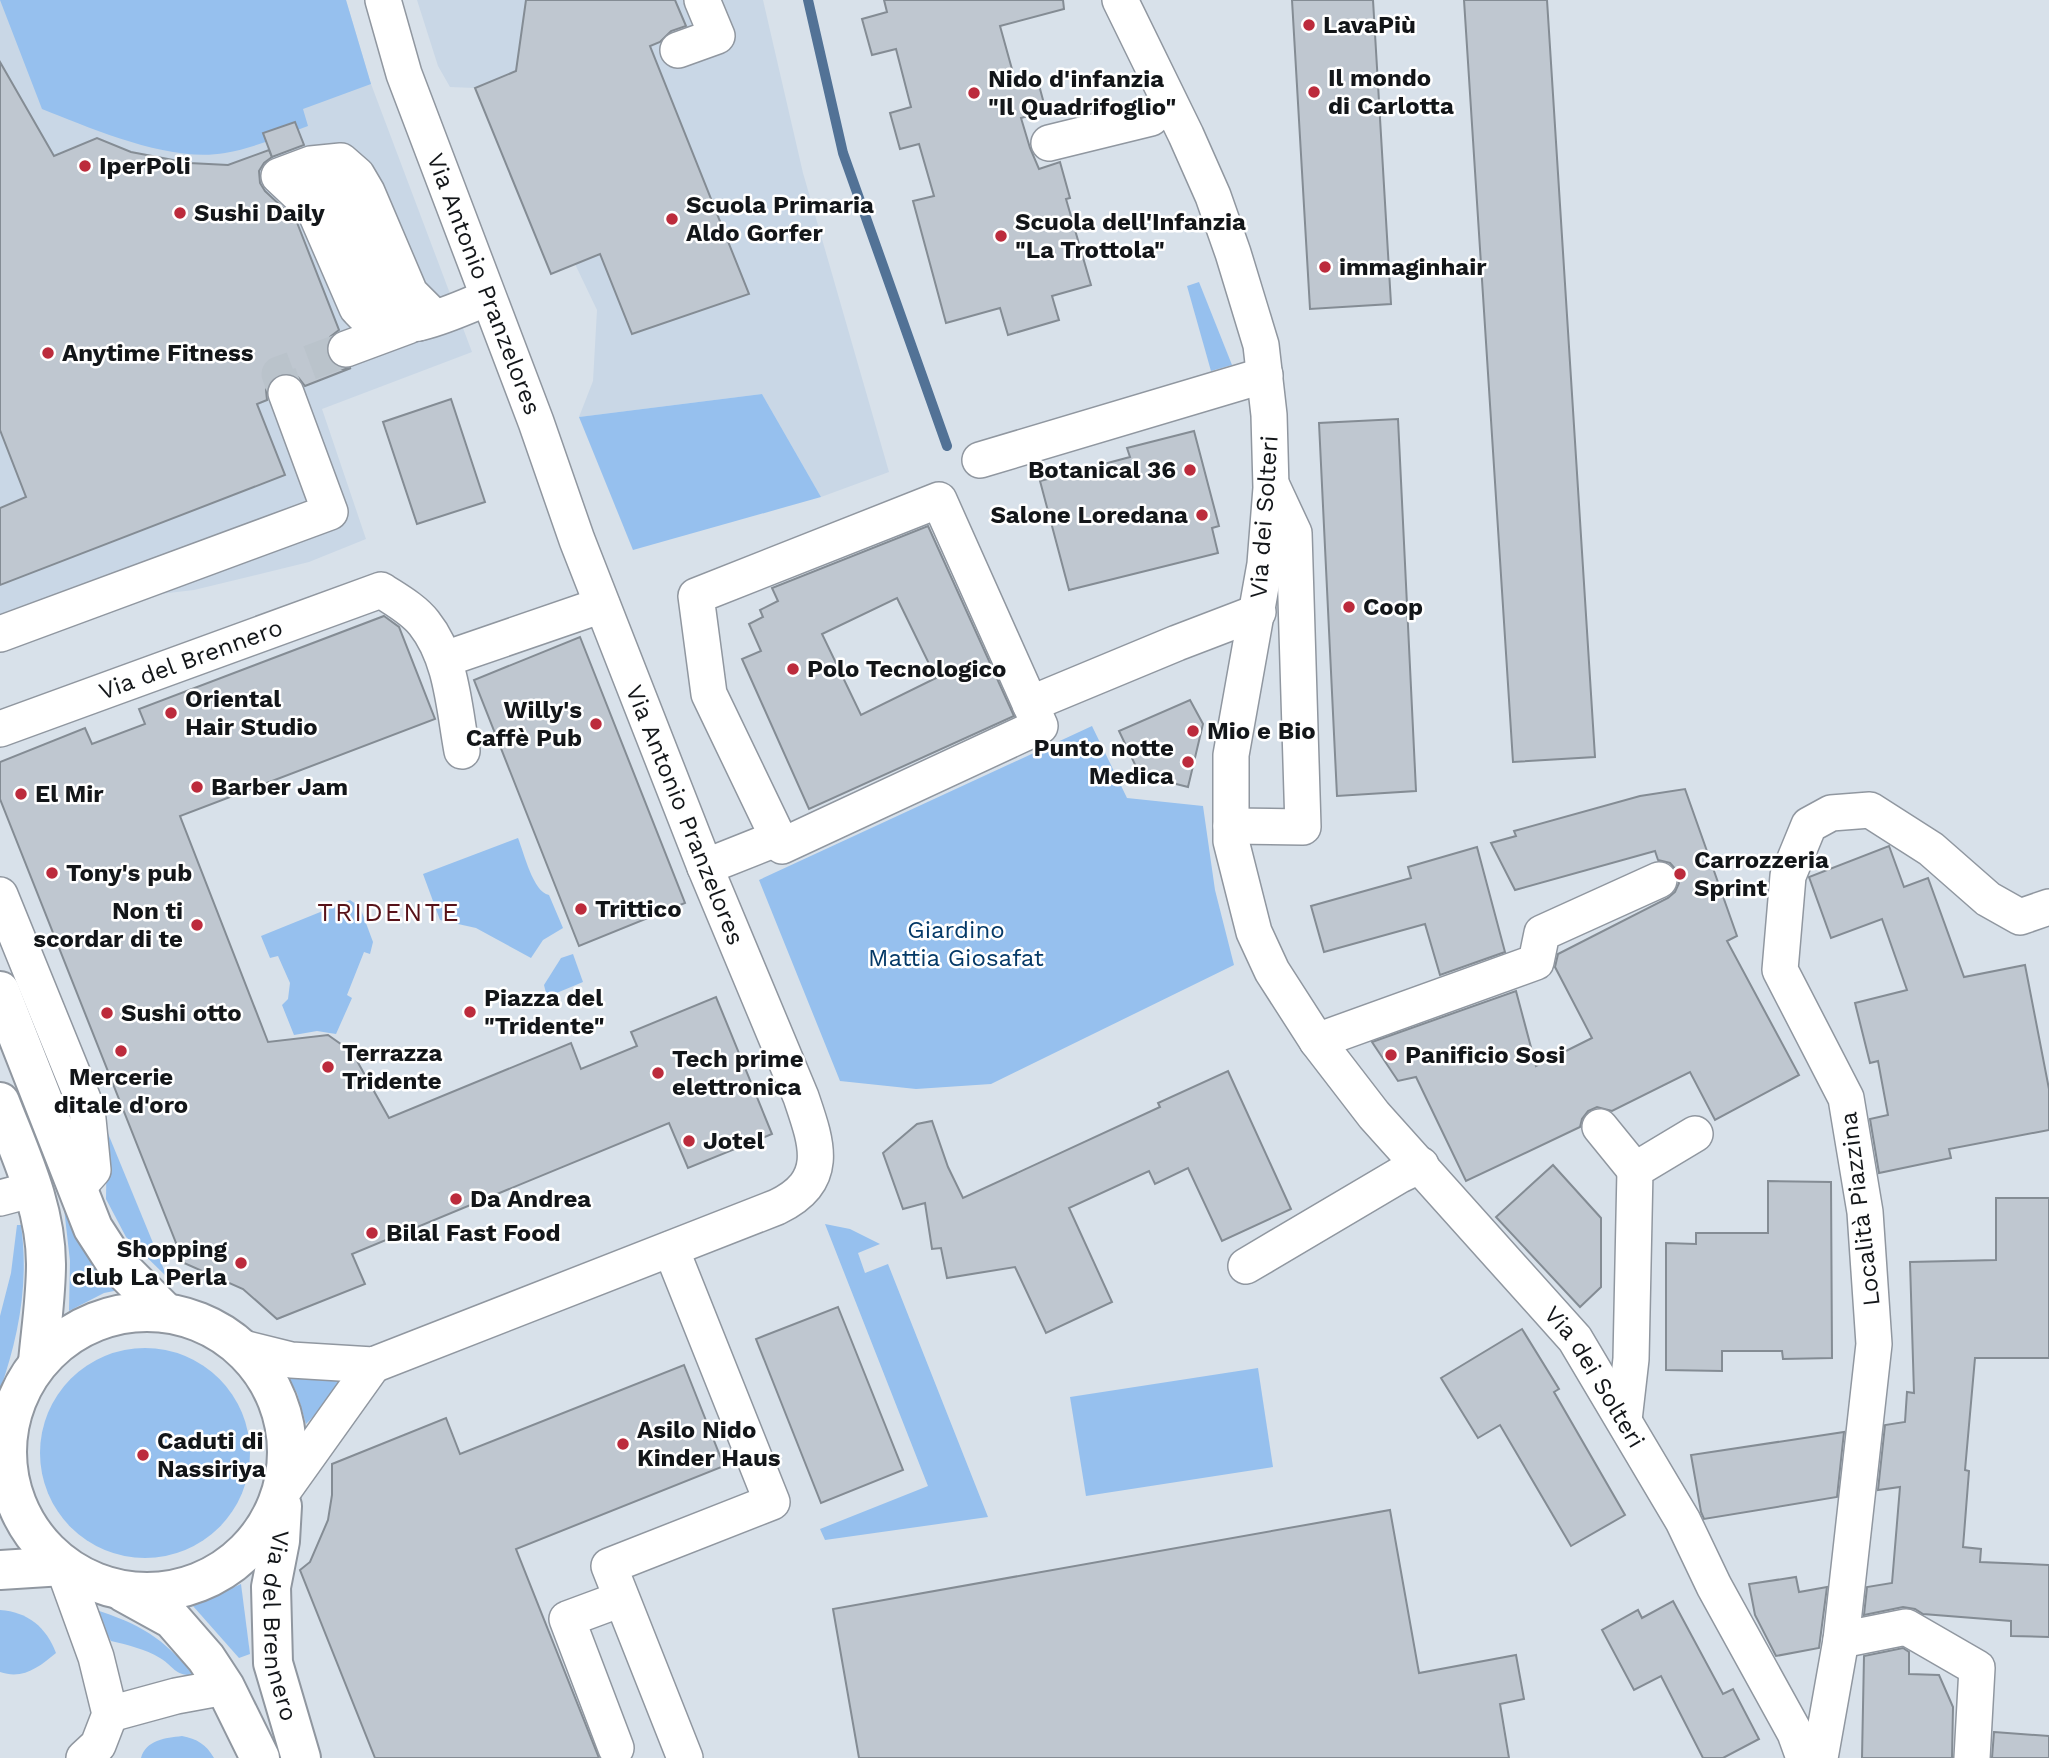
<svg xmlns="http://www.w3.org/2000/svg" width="2049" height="1758" viewBox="0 0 2049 1758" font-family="'Work Sans',sans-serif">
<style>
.built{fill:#c9d7e6}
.green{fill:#96c0ee}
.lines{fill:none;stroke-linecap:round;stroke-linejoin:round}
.stream{stroke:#527296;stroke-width:10}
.building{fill:#bfc7d0;stroke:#848c94;stroke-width:2;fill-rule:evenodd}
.minor-tunnel{stroke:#bac3cb;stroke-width:35;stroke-dasharray:35 18;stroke-linecap:butt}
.minor-casing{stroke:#9097a0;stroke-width:38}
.major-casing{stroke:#9097a0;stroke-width:42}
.minor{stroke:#fff;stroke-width:35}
.major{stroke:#fff;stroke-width:38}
.poi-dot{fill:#bc2b3c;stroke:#fff;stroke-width:2.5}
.labels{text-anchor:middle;stroke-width:5;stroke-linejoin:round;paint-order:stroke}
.poi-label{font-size:24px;font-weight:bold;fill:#131619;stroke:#fff;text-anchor:start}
.street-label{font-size:24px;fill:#131619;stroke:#fff}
.park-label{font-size:24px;fill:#043967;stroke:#fff}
.neighbourhood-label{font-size:26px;letter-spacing:2px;fill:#571219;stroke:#fff}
</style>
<rect width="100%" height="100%" fill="#d8e1ea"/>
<g class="built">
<polygon points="0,0 346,0 371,84 472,352 322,409 366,539 309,562 194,590 160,594 0,652"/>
<polygon points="417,0 763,0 803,173 889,472 821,497 762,394 579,417 593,381 597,310 575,264 551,274 475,88 450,87 438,66"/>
</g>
<g class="green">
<path d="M 0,0 L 346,0 L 371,84 L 303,109 L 308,126 C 281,136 254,148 225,153 C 170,163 93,129 42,109 Z"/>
<polygon points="1199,282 1232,365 1211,371 1187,286"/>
<polygon points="762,394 821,497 633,550 579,417"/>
<polygon points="1092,726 1127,798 1203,806 1215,890 1234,965 991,1084 916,1089 840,1081 759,880"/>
<path d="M 518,838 C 524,853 533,892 549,895 L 563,928 L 543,940 L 531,958 L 476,928 L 440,920 L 423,874 Z"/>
<polygon points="350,900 360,907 373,942 370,954 364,952 347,995 352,998 336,1034 317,1031 294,1035 282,1005 288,999 290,983 278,956 270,958 261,936"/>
<polygon points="573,954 583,982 547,997 544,985 561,958"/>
<polygon points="107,1131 167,1277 126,1237 106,1199"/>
<polygon points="64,1208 94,1254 124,1289 104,1293 69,1311 70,1261"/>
<polygon points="825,1224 850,1229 880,1244 858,1253 865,1273 888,1264 988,1517 825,1540 820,1529 928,1486"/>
<path d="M 17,1225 L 21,1225 C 29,1282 19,1336 0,1390 L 0,1316 L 11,1273 Z"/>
<circle cx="145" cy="1453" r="105"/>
<polygon points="281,1365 366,1368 334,1396 306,1424 297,1393"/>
<polygon points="1258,1368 1273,1467 1086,1496 1070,1397"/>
<polygon points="241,1584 250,1654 239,1658 193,1606"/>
<path d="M 93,1609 C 140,1624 163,1637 194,1676 C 172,1674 176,1668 160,1658 C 145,1649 128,1645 111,1641 Z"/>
<path d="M 0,1610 C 28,1612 46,1627 56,1653 C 39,1667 23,1680 0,1672 Z"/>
<path d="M 182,1736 C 197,1739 206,1744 214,1758 L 141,1758 C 146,1740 165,1738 182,1736 Z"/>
</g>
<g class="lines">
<polyline class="stream" points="808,0 843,153 947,446"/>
</g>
<g class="building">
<polygon points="526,0 675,0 686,26 671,31 660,42 650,46 749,294 632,334 600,254 551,274 475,88 516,71"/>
<polygon points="884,0 1063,0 1064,9 1000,26 1015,80 1036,74 1046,111 1021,118 1030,148 1039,169 1060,162 1070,198 1066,199 1091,285 1052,296 1059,320 1008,335 1000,308 946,323 913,201 934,196 919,144 900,149 890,113 911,107 896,49 872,55 862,19 887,12"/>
<polygon points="1292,0 1373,0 1391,304 1310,309"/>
<polygon points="1464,0 1547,0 1595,757 1513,762"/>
<polygon points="0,62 54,156 97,138 131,152 189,163 228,165 269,150 272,157 264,163 259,171 260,183 265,191 296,220 339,330 330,337 326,346 327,355 334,365 342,369 351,368 305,386 298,377 289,373 278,374 270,381 266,390 267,400 257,404 285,475 0,585 0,508 26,497 0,430"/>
<polygon points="295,122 304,145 272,157 263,133"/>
<polygon points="451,399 485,502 417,524 383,422"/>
<polygon points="1398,419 1416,791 1337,796 1319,423"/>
<polygon points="1194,431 1219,526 1212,528 1218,553 1069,590 1040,481 1130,457 1127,448"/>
<path d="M 928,526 L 1014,716 L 809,809 L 742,659 L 761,651 L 749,624 L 763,617 L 760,610 L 778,601 L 772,588 ZM 897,598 L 936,678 L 861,715 L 822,634 Z"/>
<polygon points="384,616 399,627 435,719 180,816 268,1042 328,1035 352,1052 389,1118 571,1043 581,1069 637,1046 631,1032 716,997 772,1134 688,1168 669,1123 352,1254 365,1284 277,1319 243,1289 184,1263 0,799 0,762 85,728 92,744 145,724 139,709"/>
<polygon points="580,637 685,903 579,946 474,680"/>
<polygon points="1190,700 1203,724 1188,787 1140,775 1119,731"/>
<polygon points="1685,789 1737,936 1727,941 1799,1075 1715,1120 1690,1072 1612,1111 1597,1107 1588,1111 1582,1119 1580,1127 1466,1181 1416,1077 1398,1081 1372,1042 1516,991 1536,1066 1592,1038 1555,967 1558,954 1668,898 1675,892 1679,883 1677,871 1670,863 1658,860 1655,851 1515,890 1491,843 1516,836 1514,831 1640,796"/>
<polygon points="1889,846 1904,887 1928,878 1964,977 2025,965 2049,1089 2049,1130 1949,1149 1951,1158 1879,1173 1870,1119 1888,1115 1878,1061 1870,1063 1855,1003 1907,990 1882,919 1831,938 1809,877"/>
<polygon points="1477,847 1505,952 1440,975 1425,924 1324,952 1311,906 1411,878 1408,867"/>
<polygon points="1228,1071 1291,1209 1222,1241 1188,1168 1155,1184 1149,1171 1069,1208 1112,1302 1046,1333 1015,1267 947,1278 941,1248 932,1249 925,1203 903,1209 883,1153 917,1124 932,1121 948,1167 963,1198 1160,1107 1158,1103"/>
<polygon points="1553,1165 1601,1218 1601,1287 1580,1307 1496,1217"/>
<polygon points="1768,1181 1831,1182 1832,1358 1783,1359 1782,1351 1722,1351 1722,1371 1666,1370 1666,1243 1696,1244 1696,1233 1768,1233"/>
<polygon points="1996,1198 2049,1198 2049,1358 1975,1358 1965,1470 1969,1471 1963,1547 1981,1549 1980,1562 2049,1565 2049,1637 2011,1636 2011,1621 1923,1614 1915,1609 1903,1607 1864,1615 1867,1587 1892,1583 1900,1487 1878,1490 1885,1425 1905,1422 1907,1392 1914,1393 1910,1262 1996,1260"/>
<polygon points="838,1307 903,1470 821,1503 756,1339"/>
<polygon points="1522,1329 1559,1389 1554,1392 1625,1515 1571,1546 1500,1425 1478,1438 1441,1378"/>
<polygon points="684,1365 724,1466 516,1549 599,1758 375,1758 300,1570 310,1562 328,1520 332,1495 332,1464 446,1418 460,1454"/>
<polygon points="1844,1432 1837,1497 1704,1519 1701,1512 1691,1455"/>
<polygon points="1390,1510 1419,1673 1516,1655 1524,1699 1500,1704 1509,1758 859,1758 833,1609"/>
<polygon points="1796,1577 1799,1592 1827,1587 1819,1648 1776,1656 1755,1615 1749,1584"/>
<polygon points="1673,1601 1723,1694 1733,1689 1759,1739 1723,1758 1703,1758 1661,1676 1634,1690 1602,1630 1638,1610 1642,1618"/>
<polygon points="1903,1648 1909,1652 1909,1674 1939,1675 1953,1707 1952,1758 1862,1758 1864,1656"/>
<polygon points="1994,1732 2049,1736 2049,1758 1992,1758"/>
</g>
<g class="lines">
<polyline class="minor-tunnel" points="286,393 279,374 346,349"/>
<defs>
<g id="minor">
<path id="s1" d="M 1120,0 L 1186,135 L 1213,196 L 1233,253 L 1261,345 L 1269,415 L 1271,488 L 1265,564 L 1231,755 L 1231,841 L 1254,932 L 1272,971 L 1317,1041 L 1374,1115 L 1575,1339 L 1683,1521 L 1714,1586 L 1795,1733 L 1804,1758"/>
<polyline points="678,50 717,36 702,0"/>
<polyline points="1049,143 1151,118"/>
<polyline points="313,183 335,191 342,201 375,282 390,300 418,323"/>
<path d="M 434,317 L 410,293 L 367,192 L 357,175 L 341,161 L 311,164 L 279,176 L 314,209 L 357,308 C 360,311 365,317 369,319 C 406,338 454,310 488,298"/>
<polyline points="346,349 408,326"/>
<polyline points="980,460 1265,375"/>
<polygon points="939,500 1040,726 782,846 709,694 696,596"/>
<polyline points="0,634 330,512 286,393"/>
<polyline points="445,659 602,605"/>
<polyline points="1030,704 1177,643 1258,612"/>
<path id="s2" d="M 0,729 L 381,590 C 396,600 413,609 424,623 C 452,658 454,708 462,751"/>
<polyline points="1231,826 1303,827 1294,533 1273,488"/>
<polyline points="705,867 778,838"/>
<polyline points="0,895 87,1109 93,1170 77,1188"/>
<polyline points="1317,1041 1536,962 1542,933 1659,880"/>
<polyline points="1600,1127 1635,1170"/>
<polyline points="0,1198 34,1189"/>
<polyline points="671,1249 772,1502 609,1566 685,1758"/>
<polyline points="1246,1266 1400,1175 1421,1165"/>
<path d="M 243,1348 L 291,1360 L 373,1365 L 777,1207 C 831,1181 817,1144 801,1097 L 705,867 L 577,540 L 536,422 L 404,74 L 383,0"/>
<polyline points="1624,1420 1631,1359 1635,1170 1695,1134"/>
<polyline points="283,1491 373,1365"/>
<polyline points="63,1566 96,1657 110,1714 98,1745 84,1758"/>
<polyline points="1841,1640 1906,1627 1977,1668 1972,1758"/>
<polyline points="110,1714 176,1696 225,1687"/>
<polyline points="616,1748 567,1619 621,1599"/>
<polyline points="1820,1758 1841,1640 1874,1344 1865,1212 1846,1098 1780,970 1788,876 1809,825 1831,813 1870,810 1931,849 1988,899 2020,917 2049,907"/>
</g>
<g id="major">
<polyline points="0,991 93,1228 115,1262 166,1313"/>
<path d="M 0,1102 C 20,1154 46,1207 46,1264 C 46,1297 41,1329 38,1362"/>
<circle cx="147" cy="1452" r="140"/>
<path id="s3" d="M 282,1506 L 280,1541 L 271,1587 L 273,1663 L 301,1758"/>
<polyline points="0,1570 63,1566"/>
<polyline points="123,1592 172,1619 206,1658 225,1687 260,1758"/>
</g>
</defs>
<use href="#minor" class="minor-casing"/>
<use href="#major" class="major-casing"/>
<use href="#minor" class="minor"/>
<use href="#major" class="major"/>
</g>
<g class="poi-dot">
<circle cx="1309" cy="25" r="7"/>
<circle cx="1314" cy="92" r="7"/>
<circle cx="974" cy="93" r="7"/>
<circle cx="85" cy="166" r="7"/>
<circle cx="180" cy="213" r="7"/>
<circle cx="672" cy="219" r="7"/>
<circle cx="1001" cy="236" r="7"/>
<circle cx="1325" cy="267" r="7"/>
<circle cx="48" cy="353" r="7"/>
<circle cx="1190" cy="470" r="7"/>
<circle cx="1202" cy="515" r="7"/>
<circle cx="1349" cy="607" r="7"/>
<circle cx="793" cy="669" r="7"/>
<circle cx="171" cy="713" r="7"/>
<circle cx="596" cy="724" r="7"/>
<circle cx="1193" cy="731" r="7"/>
<circle cx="1188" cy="762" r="7"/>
<circle cx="197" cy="787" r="7"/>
<circle cx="21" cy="794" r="7"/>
<circle cx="52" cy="873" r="7"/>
<circle cx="1680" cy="874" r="7"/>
<circle cx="581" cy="909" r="7"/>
<circle cx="197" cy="925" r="7"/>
<circle cx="470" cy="1012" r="7"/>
<circle cx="107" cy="1013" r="7"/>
<circle cx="121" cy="1051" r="7"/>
<circle cx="1391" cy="1055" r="7"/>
<circle cx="328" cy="1067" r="7"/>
<circle cx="658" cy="1073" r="7"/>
<circle cx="689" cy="1141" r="7"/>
<circle cx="456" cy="1199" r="7"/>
<circle cx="372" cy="1233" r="7"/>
<circle cx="241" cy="1263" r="7"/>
<circle cx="623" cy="1444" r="7"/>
<circle cx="143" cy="1455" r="7"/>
</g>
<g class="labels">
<g class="poi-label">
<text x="1323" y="33">LavaPiù</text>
<text x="1328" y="86">Il mondo<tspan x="1328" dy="28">di Carlotta</tspan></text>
<text x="988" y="87">Nido d'infanzia<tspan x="988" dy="28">"Il Quadrifoglio"</tspan></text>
<text x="99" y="174">IperPoli</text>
<text x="686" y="213">Scuola Primaria<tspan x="686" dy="28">Aldo Gorfer</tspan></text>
<text x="194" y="221">Sushi Daily</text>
<text x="1015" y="230">Scuola dell'Infanzia<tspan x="1015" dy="28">"La Trottola"</tspan></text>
<text x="1339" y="275">immaginhair</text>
<text x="62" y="361">Anytime Fitness</text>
<text x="1176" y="478" text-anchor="end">Botanical 36</text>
<text x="1188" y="523" text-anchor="end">Salone Loredana</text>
<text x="1363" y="615">Coop</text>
<text x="807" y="677">Polo Tecnologico</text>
<text x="185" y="707">Oriental<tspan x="185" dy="28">Hair Studio</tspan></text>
<text x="582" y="718" text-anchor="end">Willy's<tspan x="582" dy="28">Caffè Pub</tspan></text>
<text x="1207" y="739">Mio e Bio</text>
<text x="1174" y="756" text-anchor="end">Punto notte<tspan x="1174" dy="28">Medica</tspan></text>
<text x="211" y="795">Barber Jam</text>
<text x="35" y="802">El Mir</text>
<text x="1694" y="868">Carrozzeria<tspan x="1694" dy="28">Sprint</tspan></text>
<text x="66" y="881">Tony's pub</text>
<text x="595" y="917">Trittico</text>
<text x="183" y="919" text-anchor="end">Non ti<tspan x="183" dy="28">scordar di te</tspan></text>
<text x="484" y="1006">Piazza del<tspan x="484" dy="28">"Tridente"</tspan></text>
<text x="121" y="1021">Sushi otto</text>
<text x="342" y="1061">Terrazza<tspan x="342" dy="28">Tridente</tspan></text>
<text x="1405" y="1063">Panificio Sosi</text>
<text x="672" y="1067">Tech prime<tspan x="672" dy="28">elettronica</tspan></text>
<text x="121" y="1085" text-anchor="middle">Mercerie<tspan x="121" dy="28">ditale d'oro</tspan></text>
<text x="703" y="1149">Jotel</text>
<text x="470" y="1207">Da Andrea</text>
<text x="386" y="1241">Bilal Fast Food</text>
<text x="227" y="1257" text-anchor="end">Shopping<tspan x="227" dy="28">club La Perla</tspan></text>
<text x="637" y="1438">Asilo Nido<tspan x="637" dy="28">Kinder Haus</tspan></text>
<text x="157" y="1449">Caduti di<tspan x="157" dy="28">Nassiriya</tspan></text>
</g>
<g class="street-label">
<text transform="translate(484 284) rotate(69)" y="8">Via Antonio Pranzelores</text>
<text transform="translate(1264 517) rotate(-86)" y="8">Via dei Solteri</text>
<text dy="8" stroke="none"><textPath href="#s2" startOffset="203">Via del Brennero</textPath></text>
<text transform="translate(685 815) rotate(68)" y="8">Via Antonio Pranzelores</text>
<text transform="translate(1860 1209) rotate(-97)" y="8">Località Piazzina</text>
<text dy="8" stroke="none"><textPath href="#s1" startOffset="1530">Via dei Solteri</textPath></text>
<text dy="8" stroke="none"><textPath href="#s3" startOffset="121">Via del Brennero</textPath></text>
</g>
<g class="park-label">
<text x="956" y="938">Giardino<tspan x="956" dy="28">Mattia Giosafat</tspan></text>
</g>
<g class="neighbourhood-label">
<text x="389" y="921">TRIDENTE</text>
</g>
</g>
</svg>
